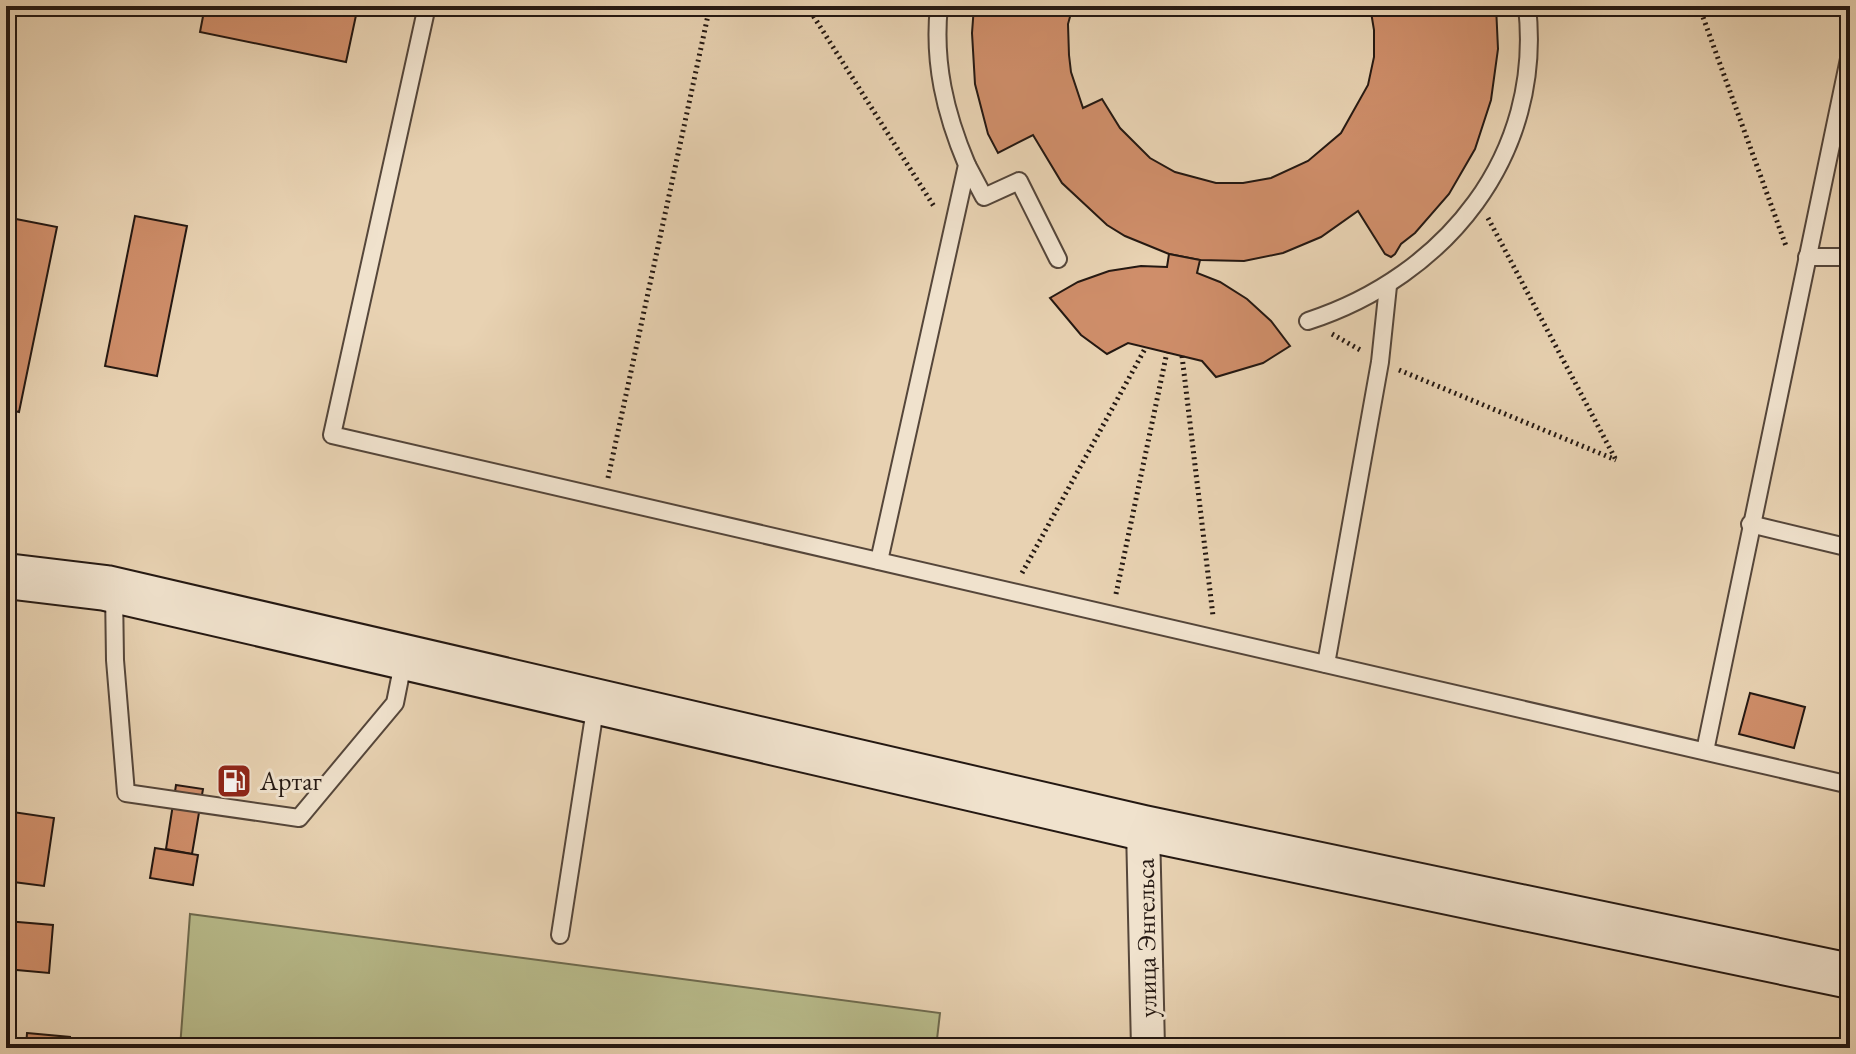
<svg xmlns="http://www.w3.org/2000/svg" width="1856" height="1054" viewBox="0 0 1856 1054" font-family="'EB Garamond',serif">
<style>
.green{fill:#b8bb8b;stroke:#6e6a4e;stroke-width:2}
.building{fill:#cf8e6a;stroke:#241812;stroke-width:2}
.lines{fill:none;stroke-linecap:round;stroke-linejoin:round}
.lane-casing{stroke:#55463a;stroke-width:20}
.street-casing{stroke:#55463a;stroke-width:36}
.secondary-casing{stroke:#241812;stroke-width:48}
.path{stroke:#241812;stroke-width:5;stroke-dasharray:2 4;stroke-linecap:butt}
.lane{stroke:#f0e2cd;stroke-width:16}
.street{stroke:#f0e2cd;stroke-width:32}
.secondary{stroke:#f0e2cd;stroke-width:44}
.labels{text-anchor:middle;stroke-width:6;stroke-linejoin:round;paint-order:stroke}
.poi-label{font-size:26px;fill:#241812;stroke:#f0e2cd;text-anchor:start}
.street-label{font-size:26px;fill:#241812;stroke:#f0e2cd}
</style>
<rect width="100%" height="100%" fill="#e8d2b2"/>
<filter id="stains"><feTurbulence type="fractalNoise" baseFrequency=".0025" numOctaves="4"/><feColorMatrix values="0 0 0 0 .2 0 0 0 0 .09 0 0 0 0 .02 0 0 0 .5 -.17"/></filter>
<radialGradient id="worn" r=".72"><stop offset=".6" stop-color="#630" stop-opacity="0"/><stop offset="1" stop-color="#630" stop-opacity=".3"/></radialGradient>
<polygon class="green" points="190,914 940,1013 936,1048 180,1048"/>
<g class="building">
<polygon points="205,6 358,6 346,62 200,32"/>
<polygon points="974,6 1073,6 1068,24 1069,55 1071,72 1083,108 1102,99 1120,128 1150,158 1175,172 1216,183 1243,183 1271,178 1308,161 1341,133 1368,85 1374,57 1374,30 1370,6 1496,6 1498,49 1491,100 1475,149 1449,194 1415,233 1401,244 1395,254 1391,257 1385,254 1358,211 1321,237 1283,253 1244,261 1200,260 1169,254 1125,236 1107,225 1062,183 1033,135 998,153 988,134 975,84 972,33"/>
<polygon points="135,216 187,226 157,376 105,366"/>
<polygon points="16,219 57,227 19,412 6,409 6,265"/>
<polygon points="1169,254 1200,260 1197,273 1220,282 1247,299 1271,321 1290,346 1263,363 1216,377 1202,361 1128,343 1107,354 1081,335 1050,298 1078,282 1109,271 1141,266 1167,267"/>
<polygon points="1750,693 1805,707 1794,748 1739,734"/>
<polygon points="176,785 203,789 192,854 166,849"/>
<polygon points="6,811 54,818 44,886 6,881"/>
<polygon points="155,848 198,855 193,885 150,878"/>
<polygon points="6,921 53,925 49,973 6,969"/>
<polygon points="27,1033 70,1037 69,1048 26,1048"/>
</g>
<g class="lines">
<defs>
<g id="lane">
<polyline points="427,6 332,435 1850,785"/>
<polyline points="967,165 984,197 1019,181 1058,259"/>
<polyline points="1807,257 1847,257 1850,250"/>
<path d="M 1308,321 C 1446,276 1544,155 1527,6"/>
<polyline points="1750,524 1850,548"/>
<path d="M 879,561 L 967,165 C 945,113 933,62 939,6"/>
<polyline points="114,591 115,660 126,793 299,818 395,703 404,658"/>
<polyline points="1326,664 1380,362 1388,286"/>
<polyline points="1705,751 1850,54"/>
<polyline points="560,935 596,703"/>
</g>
<polyline id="street" points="1143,828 1148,1048"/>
<polyline id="secondary" points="6,576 106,588 1143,828 1850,976"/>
</defs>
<use href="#lane" class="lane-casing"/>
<use href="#street" class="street-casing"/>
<use href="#secondary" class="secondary-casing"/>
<g class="path">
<polyline points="807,6 935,208"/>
<polyline points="1699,6 1786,246"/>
<polyline points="1488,218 1616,460"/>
<polyline points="1332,334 1362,351"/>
<polyline points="1182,356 1213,616"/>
<polyline points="1399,370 1616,460"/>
<polyline points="608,478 710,6"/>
<polyline points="1022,573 1146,347"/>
<polyline points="1116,594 1167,352"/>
</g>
<use href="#lane" class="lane"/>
<use href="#street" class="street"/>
<use href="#secondary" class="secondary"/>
</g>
<defs>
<symbol id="fuel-square" viewBox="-11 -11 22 22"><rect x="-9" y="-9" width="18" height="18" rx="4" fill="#8f2418" stroke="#f0e2cd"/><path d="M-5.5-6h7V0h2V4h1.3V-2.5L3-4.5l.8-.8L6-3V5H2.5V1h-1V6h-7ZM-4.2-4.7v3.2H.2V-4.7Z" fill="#fff"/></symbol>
</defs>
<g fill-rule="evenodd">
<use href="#fuel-square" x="214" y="761" width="40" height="40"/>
</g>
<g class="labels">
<g class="poi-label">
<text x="260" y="790">Артаг</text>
</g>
<g class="street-label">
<text transform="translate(1146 938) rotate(-91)" y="9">улица Энгельса</text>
</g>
</g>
<rect width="1856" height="1054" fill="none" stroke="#e8d2b2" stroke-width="32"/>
<rect x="8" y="8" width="1840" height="1038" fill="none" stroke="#241812" stroke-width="4"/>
<rect x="16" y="16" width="1824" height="1022" fill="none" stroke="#241812" stroke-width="2"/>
<rect width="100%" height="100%" filter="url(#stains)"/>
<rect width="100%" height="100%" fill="url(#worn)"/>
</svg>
